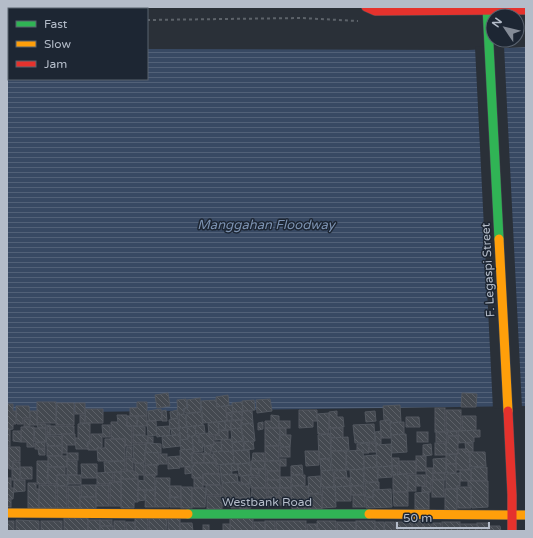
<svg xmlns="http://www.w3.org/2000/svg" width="533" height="538" viewBox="0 0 533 538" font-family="'Varela Round',sans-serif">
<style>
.water{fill:url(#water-rules)}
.pier{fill:#2a3038}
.building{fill:url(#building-back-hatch);stroke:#52575f}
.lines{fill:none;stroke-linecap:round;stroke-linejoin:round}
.fast-casing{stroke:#484c53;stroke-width:10}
.slow-casing{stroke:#484c53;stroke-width:10}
.jam-casing{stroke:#484c53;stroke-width:10}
.path{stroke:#5d636a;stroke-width:2;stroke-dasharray:3 3;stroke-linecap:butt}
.fast{stroke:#30b455;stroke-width:9}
.slow{stroke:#ff9f0a;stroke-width:9}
.jam{stroke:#e5322d;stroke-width:9}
.labels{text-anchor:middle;stroke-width:3;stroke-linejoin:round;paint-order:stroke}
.street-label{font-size:12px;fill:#b4bcc9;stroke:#1d2633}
.water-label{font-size:13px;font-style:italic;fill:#7c92b1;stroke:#1d2633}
</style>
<defs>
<pattern id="water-rules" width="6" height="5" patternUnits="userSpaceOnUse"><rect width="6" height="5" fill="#384963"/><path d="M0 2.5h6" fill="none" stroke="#526178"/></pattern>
<pattern id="building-back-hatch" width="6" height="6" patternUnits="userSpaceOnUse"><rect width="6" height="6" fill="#444950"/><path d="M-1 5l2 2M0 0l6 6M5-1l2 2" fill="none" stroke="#5d6168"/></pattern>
</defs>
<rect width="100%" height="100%" fill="#2a3038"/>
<polygon class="water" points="526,47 526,406 7,413 7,48 9,48 9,79 147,79 147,49 468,50"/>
<polygon class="pier" points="504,46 522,408 493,409 475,47"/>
<g class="building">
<polygon points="168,393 170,406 157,408 155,395"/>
<polygon points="462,393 477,394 476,407 461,407"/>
<polygon points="228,395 229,405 217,407 216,397"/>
<polygon points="200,398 201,412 185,413 184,409 188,408 187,400"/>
<polygon points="186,399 187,408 183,409 184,414 178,415 177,400"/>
<polygon points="270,399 272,411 257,413 256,400"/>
<polygon points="216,400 217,407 226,406 227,421 203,423 201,401"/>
<polygon points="254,400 255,410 243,411 242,401"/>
<rect x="37" y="402" width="19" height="21"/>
<polygon points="137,402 147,402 147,416 130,416 130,408 137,408"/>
<polygon points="242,402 243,411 233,412 232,403"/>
<polygon points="57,403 74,403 74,425 56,425"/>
<rect x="75" y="403" width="10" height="11"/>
<polygon points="7,404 13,404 13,411 16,411 16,424 13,424 13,429 7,430"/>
<polygon points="232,405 233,412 226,413 226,406"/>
<polygon points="400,405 401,422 390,423 390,420 384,420 383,406"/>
<polygon points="16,406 29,406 30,418 23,418 23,424 17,424"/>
<rect x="435" y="408" width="10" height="24"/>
<polygon points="85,409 103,409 103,423 86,423"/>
<polygon points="161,409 162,420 149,421 148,411"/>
<polygon points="166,410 167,421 162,421 162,411"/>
<polygon points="177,410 178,418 171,419 170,412"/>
<polygon points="299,410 317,410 317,421 313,421 313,427 299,428"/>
<rect x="446" y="410" width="15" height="21"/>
<rect x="30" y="411" width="7" height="14"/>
<polygon points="242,411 252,411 253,423 241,424 241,420 243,420"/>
<polygon points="337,411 337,417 343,417 344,427 329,428 329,412"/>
<polygon points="375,411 376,421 366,422 365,412"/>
<polygon points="201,412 203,425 187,427 186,414"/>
<rect x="232" y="412" width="10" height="8"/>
<polygon points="227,413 231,413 232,420 227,421"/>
<polygon points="329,413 329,434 318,434 317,414"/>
<polygon points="185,414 187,427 179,428 179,415"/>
<rect x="80" y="415" width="5" height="8"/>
<polygon points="117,415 127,415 127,427 132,426 132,446 125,446 125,439 111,439 111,422 118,422"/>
<polygon points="271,415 279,416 279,428 265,428 265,421 271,421"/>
<rect x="127" y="416" width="10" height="10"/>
<polygon points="138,416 147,416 147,426 137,426"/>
<polygon points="462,416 476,416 476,430 462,431"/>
<polygon points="406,417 419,417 420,427 406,427"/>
<polygon points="178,418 179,428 170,429 169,420"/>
<polygon points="24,419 29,419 30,427 24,427"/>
<polygon points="241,420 241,428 231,429 231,421"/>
<polygon points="390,420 391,438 381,438 380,421"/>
<polygon points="147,421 156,421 157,435 148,436"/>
<polygon points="225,421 226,430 219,430 218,422"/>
<polygon points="225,421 230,421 231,430 226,430"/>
<rect x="279" y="421" width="11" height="7"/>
<polygon points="218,422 219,435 209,435 208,423"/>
<polygon points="263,422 263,429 258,430 258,423"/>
<polygon points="404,422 404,434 391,435 390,423"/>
<polygon points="90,423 90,441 87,442 88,449 76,449 75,438 78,438 78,424"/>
<polygon points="253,423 255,441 244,442 241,425"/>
<polygon points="37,424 46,424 46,428 38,428"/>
<polygon points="374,424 375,442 355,443 353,425"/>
<rect x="47" y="425" width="3" height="10"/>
<polygon points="102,425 110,425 110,437 103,437"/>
<polygon points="204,425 205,433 196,434 195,426"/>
<polygon points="50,426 74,426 74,434 50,435"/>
<polygon points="133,426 145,427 145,435 133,435"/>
<polygon points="169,426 170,435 157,437 156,427"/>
<polygon points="195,426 196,436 188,437 187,427"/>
<polygon points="21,427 34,427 34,447 27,447 27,442 21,442"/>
<polygon points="187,427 188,439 181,440 179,428"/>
<polygon points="34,428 46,428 46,442 35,442"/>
<polygon points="179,428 180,434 172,435 171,429"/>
<polygon points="241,428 243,441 232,442 231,429"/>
<polygon points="265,428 280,428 279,446 265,446"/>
<polygon points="280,428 286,428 286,435 280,434"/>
<polygon points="330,428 343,428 343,438 331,438"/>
<rect x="7" y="430" width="3" height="16"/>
<polygon points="228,430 228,439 215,440 215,435 219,435 219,431"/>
<polygon points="480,430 480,437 474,437 474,442 458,443 458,431"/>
<polygon points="13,431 21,431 21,442 13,441"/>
<polygon points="381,431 381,444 376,445 375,432"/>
<polygon points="457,431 457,436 448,436 447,432"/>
<rect x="417" y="432" width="11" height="10"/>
<rect x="436" y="432" width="11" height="10"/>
<polygon points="209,433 209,436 214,436 214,445 203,446 203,442 199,442 199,434"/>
<polygon points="62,434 75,434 75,445 67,445 67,453 62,453"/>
<polygon points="91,434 102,434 102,447 97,448 97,450 88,450 88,442 91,442"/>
<polygon points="330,434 331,458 319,459 318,435"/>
<polygon points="406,434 407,452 392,453 391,435"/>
<polygon points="133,435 148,436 148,443 133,443"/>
<polygon points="180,435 180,446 163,448 162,436"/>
<polygon points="198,435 199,443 202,442 203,451 194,452 192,436"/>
<polygon points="280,435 291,435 290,447 280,446"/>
<polygon points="46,436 62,436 62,445 47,446"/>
<polygon points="192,436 193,449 181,450 180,440 188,439 188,437"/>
<polygon points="448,436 458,436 458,454 446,454 446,442 448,442"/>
<rect x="148" y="437" width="5" height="6"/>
<polygon points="348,437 349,450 331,451 331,438"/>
<polygon points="105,439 125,439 125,461 98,461 97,448 105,448"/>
<polygon points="232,439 233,451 222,452 221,440"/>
<polygon points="243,441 244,450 233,451 232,443"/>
<polygon points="253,441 254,449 244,450 244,442"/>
<polygon points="45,442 45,449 35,449 35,443"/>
<polygon points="214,442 221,442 222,451 212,452 211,445 214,445"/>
<polygon points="146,443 161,444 161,453 146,452"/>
<polygon points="368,443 369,453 363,453 363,450 357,451 357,444"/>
<rect x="369" y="443" width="7" height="9"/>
<rect x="435" y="443" width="11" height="12"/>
<polygon points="465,443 473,443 473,452 466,452"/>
<polygon points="133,444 146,444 144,463 134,463"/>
<polygon points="391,444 392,466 377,467 376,445"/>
<polygon points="431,444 432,455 423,456 423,445"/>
<rect x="47" y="446" width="15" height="10"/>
<polygon points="204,446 211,446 211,453 205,454"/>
<polygon points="265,446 279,446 279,461 265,460"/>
<rect x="7" y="447" width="2" height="21"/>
<polygon points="9,447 20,447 20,461 13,461 13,469 9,469"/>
<polygon points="127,447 132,447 132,457 126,457"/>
<rect x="280" y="447" width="10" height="10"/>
<polygon points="38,449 45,449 45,455 39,455"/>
<polygon points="194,449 194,453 191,453 192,463 194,463 194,466 181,467 180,450"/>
<polygon points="458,449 465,449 465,452 469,452 470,470 456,470 456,454 458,454"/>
<polygon points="249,450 250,463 234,464 233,451"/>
<polygon points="363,450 364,469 347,470 346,451"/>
<polygon points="222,451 233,452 234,463 216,465 216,459 213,459 213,452"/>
<polygon points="305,451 319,451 319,465 306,466"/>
<polygon points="331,451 346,451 346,470 332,470"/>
<polygon points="145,452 159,453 159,465 145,464"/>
<polygon points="470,452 485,452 486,466 470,467"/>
<rect x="67" y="453" width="11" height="7"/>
<rect x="192" y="453" width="12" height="10"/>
<polygon points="253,453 264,453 264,461 252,461"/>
<rect x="160" y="454" width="7" height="10"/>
<polygon points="204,454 212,454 213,459 216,459 216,462 204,463"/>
<polygon points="455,454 456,464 446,464 446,455"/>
<polygon points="376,455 377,467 364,468 364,456"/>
<rect x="48" y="456" width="19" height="11"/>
<polygon points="180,456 180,468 168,469 168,457"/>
<rect x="416" y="456" width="10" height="15"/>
<rect x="126" y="458" width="7" height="13"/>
<polygon points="392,458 399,458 399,465 392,466"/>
<polygon points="446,458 446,473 434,473 433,459"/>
<rect x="280" y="459" width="6" height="7"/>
<polygon points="320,459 330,459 331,470 321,471"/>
<polygon points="37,461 48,461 47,484 37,484"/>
<rect x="67" y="461" width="10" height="14"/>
<polygon points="125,461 125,470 121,470 121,472 105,473 104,462"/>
<polygon points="251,461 265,461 264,469 251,469"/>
<polygon points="265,461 280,461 280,471 267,471 267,469 265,469"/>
<rect x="399" y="461" width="17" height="13"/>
<rect x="13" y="462" width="7" height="7"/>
<polygon points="135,463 144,464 144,475 135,475"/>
<polygon points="194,463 216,463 216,466 219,466 219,474 203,474 203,478 192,478 192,467 194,466"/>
<polygon points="234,463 234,464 238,464 238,470 232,471 231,464"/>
<polygon points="250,463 251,475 239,476 238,464"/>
<polygon points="81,464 97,464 97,478 82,478"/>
<polygon points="231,464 232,474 221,475 220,465"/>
<polygon points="446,464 456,464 456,473 447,473"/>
<rect x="145" y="465" width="12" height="10"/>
<polygon points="302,465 303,474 291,475 291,466"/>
<polygon points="392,466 392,477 378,478 378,467"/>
<polygon points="392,466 398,466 398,474 393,475"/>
<polygon points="20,467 32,467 32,479 21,479"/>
<polygon points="48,467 65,467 65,475 57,475 57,484 48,484"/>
<polygon points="185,467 191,467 192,473 185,474"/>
<polygon points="377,467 378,482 364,482 364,468"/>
<polygon points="487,467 487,481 471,481 471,468"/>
<polygon points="426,468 433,468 433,480 431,480 431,492 422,492 422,486 426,486"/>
<rect x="12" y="469" width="8" height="11"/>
<polygon points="251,469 259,469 258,476 251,476"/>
<polygon points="259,469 266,469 266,488 251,488 250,477 259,477"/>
<polygon points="363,469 364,485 351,486 350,470"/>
<polygon points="333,470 334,487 321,487 321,471"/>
<polygon points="346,470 347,478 334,478 334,471"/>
<rect x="460" y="470" width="11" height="11"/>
<polygon points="121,471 134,471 134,475 138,475 138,479 121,479"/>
<rect x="267" y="471" width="13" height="9"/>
<polygon points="113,472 113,481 109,481 110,484 97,484 97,473"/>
<rect x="114" y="472" width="7" height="10"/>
<rect x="433" y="473" width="12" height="7"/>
<polygon points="460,473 460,486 457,486 457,489 446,489 446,474"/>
<rect x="203" y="474" width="17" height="11"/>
<polygon points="237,474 238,482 222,483 221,475"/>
<polygon points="407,474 408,492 393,492 393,475"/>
<polygon points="57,475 67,475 68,485 57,486"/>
<rect x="68" y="475" width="13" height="9"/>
<polygon points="144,475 155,475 155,490 138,490 138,480 144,481"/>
<polygon points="249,475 250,484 241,484 241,476"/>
<polygon points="291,475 305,475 305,485 292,486"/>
<rect x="408" y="475" width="8" height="16"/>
<polygon points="416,475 425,475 425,486 417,486"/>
<polygon points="320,476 321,493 309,494 308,477"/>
<rect x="280" y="477" width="11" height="11"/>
<polygon points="7,478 11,478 11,488 14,488 13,499 7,499"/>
<polygon points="156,478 170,478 169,507 155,507"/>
<rect x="194" y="478" width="9" height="10"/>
<polygon points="334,478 350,478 350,486 334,487"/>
<polygon points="121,479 138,479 138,502 134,502 134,508 121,508"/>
<polygon points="14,480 25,480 25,491 14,492"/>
<polygon points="267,480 279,480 280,488 267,488"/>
<rect x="432" y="480" width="12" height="17"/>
<polygon points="468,481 488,481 488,507 472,508 471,486 468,486"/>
<rect x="110" y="482" width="11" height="24"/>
<polygon points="240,482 240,485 249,484 250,497 222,498 222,483"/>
<polygon points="379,482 379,490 373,490 373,497 365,497 365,483"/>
<polygon points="28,483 36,483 36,489 39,489 39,508 28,508"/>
<rect x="39" y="485" width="17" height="23"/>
<rect x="81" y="485" width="15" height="12"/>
<rect x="96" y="485" width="13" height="21"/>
<rect x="206" y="485" width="15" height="10"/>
<rect x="57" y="486" width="10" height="22"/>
<rect x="68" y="486" width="12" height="22"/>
<rect x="170" y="486" width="11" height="11"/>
<polygon points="291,486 308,486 309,509 292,509"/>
<polygon points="351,486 351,501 336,501 335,487"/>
<rect x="351" y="486" width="13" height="9"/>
<rect x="181" y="487" width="11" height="21"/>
<polygon points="335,487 336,507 322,508 322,488"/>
<polygon points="457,487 471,487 471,508 458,508"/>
<polygon points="192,488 206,488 205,507 192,507"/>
<polygon points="252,488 267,488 267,499 263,499 263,504 251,504"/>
<polygon points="268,488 278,488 279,496 268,497"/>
<polygon points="279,488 291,488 291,499 279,500"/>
<polygon points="391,489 392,507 366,508 366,498 374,497 373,490"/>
<rect x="445" y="489" width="12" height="22"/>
<polygon points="138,490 145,490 145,500 138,501"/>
<polygon points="146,490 155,491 155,507 145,507"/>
<polygon points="393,492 408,492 408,506 394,506"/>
<polygon points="429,492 429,509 415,509 415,493"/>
<rect x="309" y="494" width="13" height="15"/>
<rect x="353" y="495" width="12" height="12"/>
<rect x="207" y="496" width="15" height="13"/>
<rect x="80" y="497" width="16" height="12"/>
<polygon points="170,497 181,498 181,507 170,507"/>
<polygon points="251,497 251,508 240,509 240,498"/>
<polygon points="267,497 279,497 279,500 281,500 281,505 267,506"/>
<polygon points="230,498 230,506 223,506 223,499"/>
<polygon points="230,498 240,498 240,508 231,508"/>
<rect x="7" y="499" width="4" height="8"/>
<rect x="281" y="500" width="11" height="5"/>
<polygon points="149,517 167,518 166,531 149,531"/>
<rect x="64" y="518" width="24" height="13"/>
<rect x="135" y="518" width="13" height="13"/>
<rect x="168" y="518" width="12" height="13"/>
<rect x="230" y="518" width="23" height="13"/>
<polygon points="16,520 39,521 39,531 16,531"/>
<rect x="88" y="520" width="12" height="11"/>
<rect x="100" y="520" width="12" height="6"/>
<rect x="412" y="520" width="11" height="11"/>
<rect x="423" y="520" width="9" height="9"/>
<rect x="7" y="521" width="7" height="10"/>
<rect x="41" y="521" width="21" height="10"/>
<rect x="114" y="521" width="11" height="10"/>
<rect x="265" y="521" width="10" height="10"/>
<rect x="276" y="521" width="30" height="10"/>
<polygon points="317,521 336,521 336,531 318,531"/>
<rect x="356" y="521" width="19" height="10"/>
<rect x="126" y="522" width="9" height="9"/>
<rect x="254" y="522" width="11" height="9"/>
<rect x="337" y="522" width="19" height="9"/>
<rect x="375" y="522" width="9" height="9"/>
<polygon points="385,522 394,522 394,531 384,531"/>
<rect x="395" y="522" width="17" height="9"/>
<rect x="442" y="522" width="18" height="9"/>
<polygon points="180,523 192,523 193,531 200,531 180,531"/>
<rect x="433" y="523" width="8" height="8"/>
<rect x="477" y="523" width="12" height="8"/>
<rect x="223" y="524" width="7" height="7"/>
<rect x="307" y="524" width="10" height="7"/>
<rect x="460" y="524" width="17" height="7"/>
<rect x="203" y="525" width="6" height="6"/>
<rect x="100" y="526" width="13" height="5"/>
<polygon points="490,526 500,526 501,531 490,531"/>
<rect x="423" y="529" width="9" height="2"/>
</g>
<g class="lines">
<defs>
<g id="fast">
<polyline points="487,7 499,239"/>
<polyline points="188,514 369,514"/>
</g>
<g id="slow">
<polyline points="499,239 508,411"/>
<polyline points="7,513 188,514"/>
<polyline points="369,514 525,515"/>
</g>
<g id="jam">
<polyline points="366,7 375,11 526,10"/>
<polyline points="508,411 512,495 512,531"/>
</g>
</defs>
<use href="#fast" class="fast-casing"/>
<use href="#slow" class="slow-casing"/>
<use href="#jam" class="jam-casing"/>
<g class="path">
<polyline points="7,18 9,18"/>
<polyline points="147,20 301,18 358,21"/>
</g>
<use href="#fast" class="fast"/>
<use href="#slow" class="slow"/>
<use href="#jam" class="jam"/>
</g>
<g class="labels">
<g class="street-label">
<text transform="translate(488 270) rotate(-93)" y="4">F. Legaspi Street</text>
<text x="267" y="506">Westbank Road</text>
</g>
<g class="water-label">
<text x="266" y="229">Manggahan Floodway</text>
</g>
</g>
<rect width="533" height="538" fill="none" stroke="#b4bcc9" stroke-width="16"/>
<rect x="8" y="8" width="140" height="72" fill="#1d2633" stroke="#59626f"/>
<rect x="16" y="21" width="20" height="6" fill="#30b455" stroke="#59626f"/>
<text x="44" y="28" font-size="12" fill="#b4bcc9">Fast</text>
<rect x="16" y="41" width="20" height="6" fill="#ff9f0a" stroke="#59626f"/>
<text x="44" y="48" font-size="12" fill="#b4bcc9">Slow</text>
<rect x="16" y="61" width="20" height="6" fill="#e5322d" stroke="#59626f"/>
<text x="44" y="68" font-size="12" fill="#b4bcc9">Jam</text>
<g transform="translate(505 28) rotate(305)"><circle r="19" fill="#1d2633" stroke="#59626f"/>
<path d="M0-3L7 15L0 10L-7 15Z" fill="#848b96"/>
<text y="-6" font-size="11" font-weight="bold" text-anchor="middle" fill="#b4bcc9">N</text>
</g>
<path d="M397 522v6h92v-6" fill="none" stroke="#b4bcc9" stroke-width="2"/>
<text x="403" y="522" font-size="12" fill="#b4bcc9" stroke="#1d2633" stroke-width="3" paint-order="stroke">50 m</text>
</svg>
